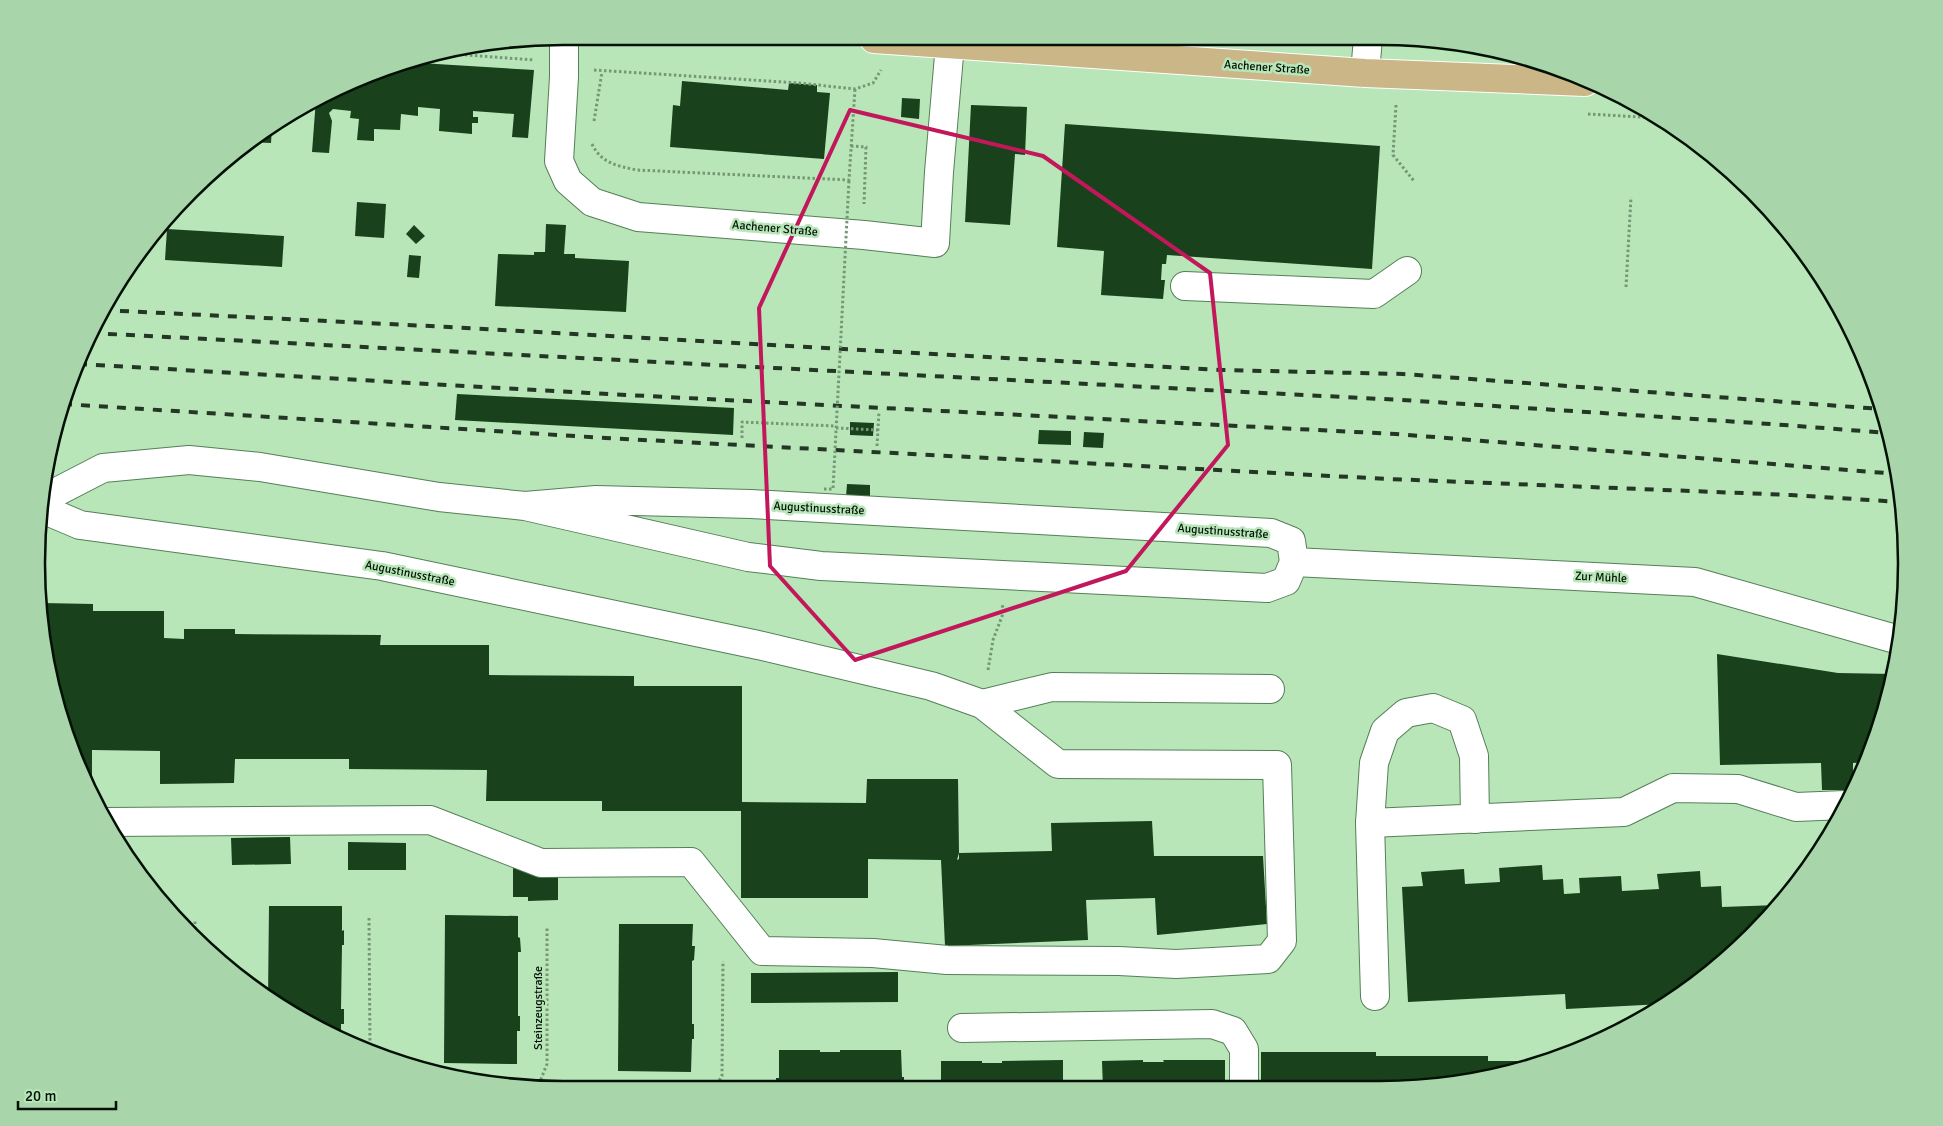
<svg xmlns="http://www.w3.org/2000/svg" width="1943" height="1126" viewBox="0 0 1943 1126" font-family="Signika,sans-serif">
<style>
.building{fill:#18411c}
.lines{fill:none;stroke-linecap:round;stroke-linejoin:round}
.minor-casing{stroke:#557f57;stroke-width:30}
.major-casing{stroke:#fff;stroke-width:30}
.path{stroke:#759776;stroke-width:3;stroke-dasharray:2.5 2.5;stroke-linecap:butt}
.minor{stroke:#fff;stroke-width:28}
.major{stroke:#cab687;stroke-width:28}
.rail{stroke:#233724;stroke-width:4;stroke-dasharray:9 9;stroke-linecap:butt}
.path-bridge{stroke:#759776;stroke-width:3;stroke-dasharray:2.5 2.5;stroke-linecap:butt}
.marked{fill:none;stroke:#c2185b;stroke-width:4;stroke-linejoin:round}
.labels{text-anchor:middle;stroke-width:5;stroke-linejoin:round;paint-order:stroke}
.street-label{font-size:12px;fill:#021104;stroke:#b8e6b9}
.rim{fill:none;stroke:#021104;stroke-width:2.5}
</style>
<rect width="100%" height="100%" fill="#b8e6b9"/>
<g class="building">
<polygon points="404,62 534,70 528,138 512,137 514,114 473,111 473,117 478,117 478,123 472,123 472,134 439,131 440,109 418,107 418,116 401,114 400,130 374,129 374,141 357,140 359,119 350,118 351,111 333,109 329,113 332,121 329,153 312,152 316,99 330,91 394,64"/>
<polygon points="682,81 788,90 789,83 817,85 817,92 830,93 824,159 670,147 673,105 680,106"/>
<polygon points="902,98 920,99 919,119 901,117"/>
<polygon points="971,105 1027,107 1025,155 1015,154 1010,225 965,222"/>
<polygon points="1065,124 1380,146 1372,269 1167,255 1166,264 1162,264 1161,280 1165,280 1163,299 1101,295 1104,251 1057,247"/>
<polygon points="272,127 271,143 248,142"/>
<polygon points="357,202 386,204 384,238 355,236"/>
<polygon points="546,224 566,225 564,254 575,254 575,258 629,261 626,312 495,306 498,254 534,255 534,252 545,252"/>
<polygon points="414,225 425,236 416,244 406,234"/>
<polygon points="167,229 284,236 282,267 165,260"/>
<polygon points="409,255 421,256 419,278 407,277"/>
<polygon points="457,394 734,408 733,435 455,420"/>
<polygon points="850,422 874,423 873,436 850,435"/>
<polygon points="1039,430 1071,431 1071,445 1038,444"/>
<polygon points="1084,432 1104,433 1103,448 1083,447"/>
<polygon points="847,484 870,485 870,498 846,497"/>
<polygon points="38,600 42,600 42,603 93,604 93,611 164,611 164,638 184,639 184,629 235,629 235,634 381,635 380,645 489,645 489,675 634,676 634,686 742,686 742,802 866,803 867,779 958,779 959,853 957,860 959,859 959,853 1052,851 1051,823 1152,821 1154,856 1263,856 1267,924 1157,935 1155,898 1086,900 1088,940 945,946 941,860 868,859 868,898 741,898 741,811 602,811 602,801 486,801 487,770 349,769 349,759 235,759 234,783 160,784 160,751 92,750 92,783 86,783 76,764 46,666"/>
<polygon points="1717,654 1838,673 1893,674 1867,762 1853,763 1853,790 1822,790 1821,763 1720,765"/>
<polygon points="290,837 291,864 232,865 231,838"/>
<polygon points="348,842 406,843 406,870 348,870"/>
<polygon points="513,863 558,869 558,900 528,901 528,897 513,897"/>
<polygon points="1542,865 1543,880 1563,879 1564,894 1580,893 1579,878 1621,876 1622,891 1659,889 1657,874 1700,871 1701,887 1721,886 1722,907 1778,905 1752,936 1663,1004 1566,1009 1565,994 1408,1002 1402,887 1423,886 1421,872 1464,869 1465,884 1500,882 1499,868"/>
<polygon points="269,906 342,906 342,931 344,930 344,945 342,945 341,1009 344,1009 344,1024 341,1024 341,1036 268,999"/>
<polygon points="445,915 518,916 518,937 520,938 521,952 518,952 518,1016 520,1016 520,1031 517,1031 517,1064 444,1063"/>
<polygon points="619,924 693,924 692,946 695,946 694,960 692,961 692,1024 694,1024 694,1039 692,1039 691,1072 618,1071"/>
<polygon points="898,972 898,1002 751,1003 751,973"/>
<polygon points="779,1050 820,1050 820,1052 840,1052 840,1050 901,1050 902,1077 904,1077 904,1089 776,1089 776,1078 779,1078"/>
<polygon points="1261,1052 1376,1052 1376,1056 1488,1056 1488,1061 1552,1061 1415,1089 1261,1089"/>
<polygon points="1063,1060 1063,1089 941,1089 941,1061 982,1061 982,1063 1002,1063 1002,1061"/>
<polygon points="1143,1060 1143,1062 1164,1062 1163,1060 1225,1060 1225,1089 1103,1089 1102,1061"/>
</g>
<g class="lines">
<defs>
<g id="minor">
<polyline points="564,41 564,77 559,161 568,181 592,202 638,217 864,235 935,243 939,172 950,44"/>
<polyline points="1365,73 1368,38"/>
<polyline points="1185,286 1374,294 1407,271"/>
<polyline points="41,500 103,468 189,460 260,467 439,497 525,506 748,557 821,566 1267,588 1286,581 1294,562 1291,541 1271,533 751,504 596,500 525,506"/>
<polyline points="40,508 80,525 382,566 758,645 931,686 982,704 1058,764 1277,765 1282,941 1268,959 1176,964 1119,961 947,960 873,953 762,951 691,862 541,863 430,820 105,822"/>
<polyline points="1294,562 1695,582 1899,640"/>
<polyline points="982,704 1052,687 1270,689"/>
<polyline points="1370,823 1624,812 1673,788 1738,789 1796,807 1845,805"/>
<polyline points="1375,996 1370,823 1374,763 1385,731 1406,713 1433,708 1462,720 1474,756 1475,819"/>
<polyline points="962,1028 1212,1024 1233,1031 1244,1049 1244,1089"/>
</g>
<polyline id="major" points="874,39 1365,73 1585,82"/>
</defs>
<use href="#minor" class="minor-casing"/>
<use href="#major" class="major-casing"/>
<g class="path">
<polyline points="440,53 534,60"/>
<polyline points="594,70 799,83 855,89 873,83 881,70"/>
<polyline points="1396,105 1393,155 1414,181"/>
<polyline points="1588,114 1658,118"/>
<polyline points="594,121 602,72"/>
<path d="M 592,144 C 601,163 617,166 637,170 L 849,180 L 855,89"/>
<polyline points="851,146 866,147 864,204"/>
<polyline points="1626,287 1631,197"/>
<polyline points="836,428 878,430"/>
<polyline points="742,438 742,422 836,426"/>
<polyline points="877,446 879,412"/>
<polyline points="988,670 993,640 1004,611 1002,605"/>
<polyline points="369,918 370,1050"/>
<polyline points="195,934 195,919"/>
<polyline points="537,1089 547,1064 547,926"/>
<polyline points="714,1089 722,1076 723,961"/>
</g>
<use href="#minor" class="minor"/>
<use href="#major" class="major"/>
<g class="rail">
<polyline points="102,310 449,327 1221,370 1403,374 1881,409"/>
<polyline points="90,333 1402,400 1771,424 1888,433"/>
<polyline points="78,364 588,393 1396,434 1898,474"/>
<polyline points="63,404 606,438 1389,479 1791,495 1901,502"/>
</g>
<polyline class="path-bridge" points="824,489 833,489 849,180"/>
</g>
<path class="marked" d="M 850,110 L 1043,156 L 1210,273 L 1228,445 L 1126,571 L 855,660 L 770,566 L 759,308 Z"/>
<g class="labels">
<g class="street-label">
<text transform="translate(1267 67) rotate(4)" y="4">Aachener Straße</text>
<text transform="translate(775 228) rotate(5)" y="4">Aachener Straße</text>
<text transform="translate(819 508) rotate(3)" y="4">Augustinusstraße</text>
<text transform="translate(1223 531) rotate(4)" y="4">Augustinusstraße</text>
<text transform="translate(410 573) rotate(11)" y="4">Augustinusstraße</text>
<text transform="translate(1601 577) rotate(3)" y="4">Zur Mühle</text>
<text transform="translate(538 1008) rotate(-90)" y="4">Steinzeugstraße</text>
</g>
</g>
<path d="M0 0H1943V1126H0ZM563 45H1380A518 518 0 0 1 1898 563V563A518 518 0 0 1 1380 1081H563A518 518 0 0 1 45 563V563A518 518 0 0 1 563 45Z" fill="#a9d5ab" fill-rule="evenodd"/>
<path class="rim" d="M563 45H1380A518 518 0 0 1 1898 563V563A518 518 0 0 1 1380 1081H563A518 518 0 0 1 45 563V563A518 518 0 0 1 563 45Z"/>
<path d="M18 1101v8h98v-8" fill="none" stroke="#021104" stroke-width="2.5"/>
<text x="25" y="1101" font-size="15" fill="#021104" stroke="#b8e6b9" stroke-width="4" paint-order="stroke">20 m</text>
</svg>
